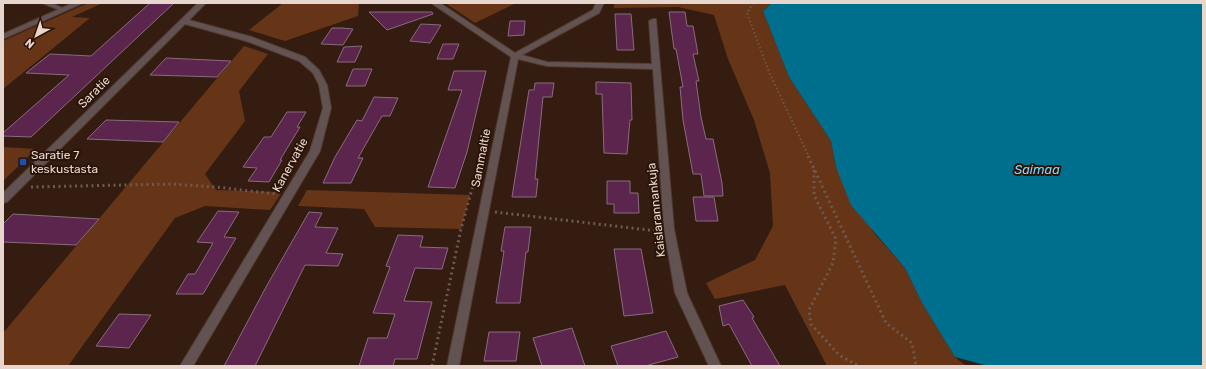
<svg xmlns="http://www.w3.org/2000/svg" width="1206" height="369" viewBox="0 0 1206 369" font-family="Rubik,sans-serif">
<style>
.green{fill:#663518}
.water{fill:#006f8e}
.building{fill:#5c254d;stroke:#876c7e}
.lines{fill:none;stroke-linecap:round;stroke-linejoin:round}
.service-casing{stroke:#513a2e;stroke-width:2}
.minor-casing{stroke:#513a2e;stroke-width:2}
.tertiary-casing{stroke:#513a2e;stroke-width:2}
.path-far1{stroke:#6e594e;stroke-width:2;stroke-dasharray:1.5 2.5;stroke-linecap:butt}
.path{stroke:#6e594e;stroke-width:3;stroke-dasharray:2 3.5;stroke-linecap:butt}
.service{fill:#625352;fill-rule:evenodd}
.minor{fill:#625352;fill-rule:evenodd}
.tertiary{fill:#625352;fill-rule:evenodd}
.transit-dot{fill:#1a4fb4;stroke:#2a1307;stroke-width:1.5}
.labels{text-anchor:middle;stroke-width:4;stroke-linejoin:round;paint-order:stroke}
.street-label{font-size:12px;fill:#e7d6ce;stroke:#2a1307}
.poi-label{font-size:12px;fill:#e7d6ce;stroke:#2a1307;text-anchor:start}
.water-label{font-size:13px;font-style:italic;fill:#7cd8fc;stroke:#2a1307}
</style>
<rect width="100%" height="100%" fill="#341c10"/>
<g class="green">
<polygon points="88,3 103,3 72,17 90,18 3,89 3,41"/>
<polygon points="283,3 359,3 358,16 285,41 249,30"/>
<polygon points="445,3 516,3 475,23"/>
<polygon points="614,3 772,3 763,11 789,77 831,141 836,167 874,233 905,268 922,303 955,357 966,366 827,366 785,285 715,299 706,283 755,260 773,226 770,173 754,120 728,59 714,15 678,7 614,8"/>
<polygon points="244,46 268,54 239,91 245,121 205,174 216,190 282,192 270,210 205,206 175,218 68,366 3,366 3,333"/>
<polygon points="3,147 36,149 3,181"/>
<polygon points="307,190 470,195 461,229 375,227 364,209 298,206"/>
</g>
<polygon class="water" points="772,3 1203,3 1203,366 988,366 955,357 922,303 905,268 851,205 836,167 831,141 789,77 763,11"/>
<g class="building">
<polygon points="150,3 174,3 31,137 3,136 3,133 69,75 26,73 50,54 91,56"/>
<polygon points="369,12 432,12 433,14 387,30"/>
<polygon points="669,12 685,12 687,26 693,26 698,54 693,54 699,81 696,81 701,117 706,139 713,139 722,183 723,196 704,196 701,174 693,174 683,120 680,87 683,87 676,49 674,49"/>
<polygon points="615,14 631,14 634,50 617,50"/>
<polygon points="510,21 525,21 524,35 508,36"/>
<polygon points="421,24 441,25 430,43 410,41"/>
<polygon points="332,28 342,28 353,29 343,45 321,44"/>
<polygon points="443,44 459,44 453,59 437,59"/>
<polygon points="362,46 355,62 337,62 344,47"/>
<polygon points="166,58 231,61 217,77 150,75"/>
<polygon points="353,69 372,69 365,86 346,86"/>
<polygon points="454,71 486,71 467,152 455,188 428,187 462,90 448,90"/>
<polygon points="596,82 631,83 632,120 630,120 627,154 604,153 602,94 596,94"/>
<polygon points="535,83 554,83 552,97 543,97 535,179 538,179 536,197 512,197 529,90 534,90"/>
<polygon points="374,97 398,98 390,116 382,116 358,158 363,158 351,183 323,183 335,157 357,120 362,121"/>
<polygon points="287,112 306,112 297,127 300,127 280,160 282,160 269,182 248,181 257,168 243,167 264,137 271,137"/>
<polygon points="106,120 179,122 163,142 87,139"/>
<polygon points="607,181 630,181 630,193 638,193 639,213 614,213 614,204 607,204"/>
<polygon points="693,197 714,197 718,221 696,221"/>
<polygon points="218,211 239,212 224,237 236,238 203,294 176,294 188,274 195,274 213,243 197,242"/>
<polygon points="309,212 322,213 315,227 338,228 326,253 343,254 338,266 305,265 255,366 224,366 266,287"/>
<polygon points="13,214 99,219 76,245 3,242 3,224"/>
<polygon points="505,227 531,227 528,252 526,252 520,303 496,303 504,251 501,251"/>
<polygon points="398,235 423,236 420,247 448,248 442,269 415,268 404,301 432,302 417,359 395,359 393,366 359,366 368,338 387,338 395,314 373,313 390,267 386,266"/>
<polygon points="614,249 641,249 653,313 624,316"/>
<polygon points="743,300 754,317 752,318 780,366 752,366 729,324 723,326 719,306"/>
<polygon points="119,314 151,315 129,348 96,346"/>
<polygon points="572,328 585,366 542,366 533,338"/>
<polygon points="666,331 678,357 645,366 618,366 611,346"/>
<polygon points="489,332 520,332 516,361 484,361"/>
</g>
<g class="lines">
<defs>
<polygon id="service" points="42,3 51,3 67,10 62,11"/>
<g id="minor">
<polygon points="198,3 206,3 189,20 252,37 305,57 319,70 327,85 331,108 320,151 193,366 180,366 310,151 323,108 319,85 313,73 299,61 246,41 185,24 7,202 3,203 3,193"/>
<polygon points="431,3 440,3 515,53 593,10 596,3 604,3 599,13 522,55 547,62 652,64 649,21 653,19 656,19 674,229 687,293 721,366 709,366 675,293 664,229 653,69 547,66 518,59 459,366 447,366 511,57"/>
</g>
<polygon id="tertiary" points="73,3 83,3 3,39 3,34"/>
</defs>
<use href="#service" class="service-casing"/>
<use href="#minor" class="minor-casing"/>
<use href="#tertiary" class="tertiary-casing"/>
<g class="path-far1">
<polyline points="753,3 747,13 769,72 809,157"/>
<polyline points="481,157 483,150"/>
</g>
<g class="path">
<polyline points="808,156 886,323 912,343 916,366"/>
<polyline points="814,170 814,195 836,239 833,263 809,310 811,324 839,355 859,366"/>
<polyline points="31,187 172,184 216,187 276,194"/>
<polyline points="495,212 657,231"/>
<polyline points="432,366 461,229 481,156"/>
</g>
<use href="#service" class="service"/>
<use href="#minor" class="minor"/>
<use href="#tertiary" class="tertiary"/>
</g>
<rect class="transit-dot" x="19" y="158" width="8" height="8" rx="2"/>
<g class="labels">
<g class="street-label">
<text transform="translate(94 92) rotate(-45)" y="4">Saratie</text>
<text transform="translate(481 158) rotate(-79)" y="4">Sammaltie</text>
<text transform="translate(290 165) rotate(-61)" y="4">Kanervatie</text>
<text transform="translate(656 210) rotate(-96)" y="4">Kaislarannankuja</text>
</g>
<g class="poi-label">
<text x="31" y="159">Saratie 7<tspan x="31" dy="14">keskustasta</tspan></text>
</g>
<g class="water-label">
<text x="1037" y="174">Saimaa</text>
</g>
</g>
<rect width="1206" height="369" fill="none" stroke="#e7d6ce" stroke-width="8"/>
<g transform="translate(36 36) rotate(220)" stroke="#2a1307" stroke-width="3" paint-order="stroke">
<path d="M0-3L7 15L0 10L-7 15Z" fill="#e7d6ce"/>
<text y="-6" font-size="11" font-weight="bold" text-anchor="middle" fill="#e7d6ce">N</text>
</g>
</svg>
